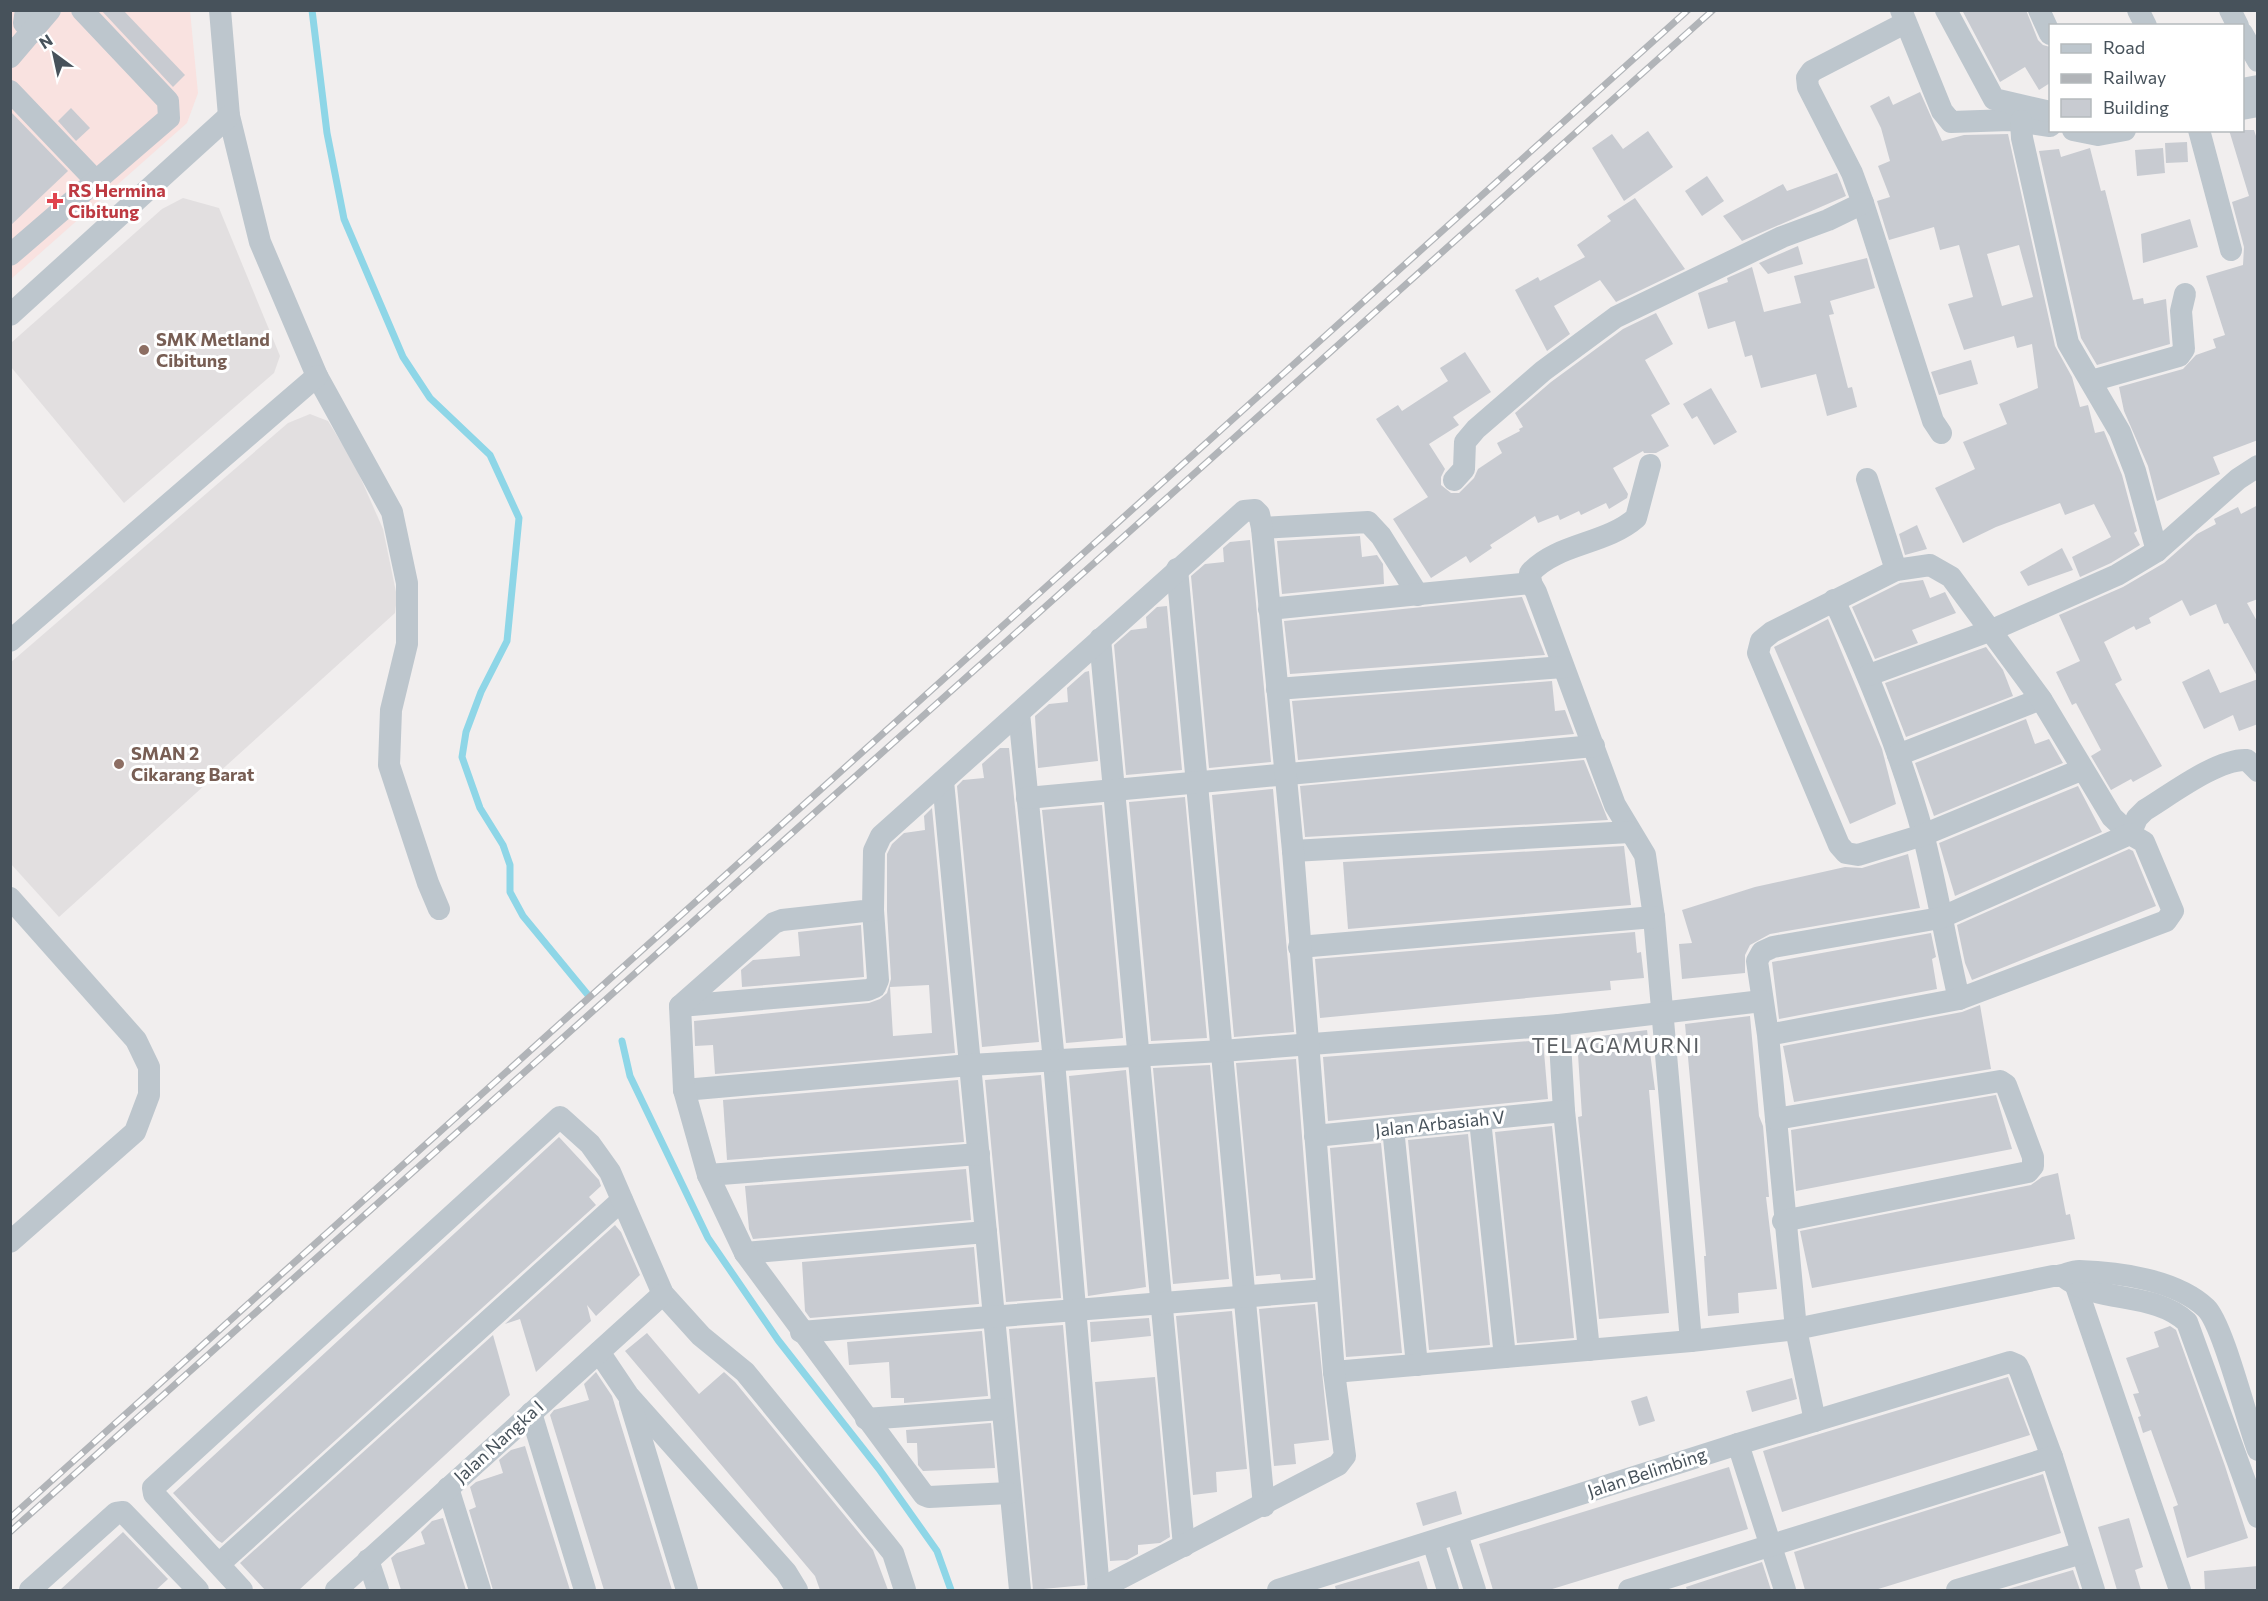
<svg xmlns="http://www.w3.org/2000/svg" width="2268" height="1601" viewBox="0 0 2268 1601" font-family="Commissioner,sans-serif">
<style>
.education{fill:#e2dfe0}
.medical{fill:#f9e2e0}
.lines{fill:none;stroke-linecap:round;stroke-linejoin:round}
.stream{stroke:#8ed6e7;stroke-width:7}
.building{fill:#c8cbd1;fill-rule:evenodd}
.minor{stroke:#bdc6cd;stroke-width:22}
.rail-casing{stroke:#b1b4b8;stroke-width:7}
.rail{stroke:#fff;stroke-width:4.5;stroke-dasharray:14;stroke-linecap:butt}
.health-dot{fill:#e0444e;stroke:#fff;stroke-width:2}
.education-dot{fill:#8d6e63;stroke:#fff;stroke-width:2}
.labels{text-anchor:middle;stroke-width:6;stroke-linejoin:round;paint-order:stroke}
.health-label{font-size:18px;font-weight:bold;fill:#be3a42;stroke:#fff;text-anchor:start}
.education-label{font-size:18px;font-weight:bold;fill:#785e54;stroke:#fff;text-anchor:start}
.street-label{font-size:18px;fill:#47525b;stroke:#fff}
.quarter-label{font-size:21px;letter-spacing:1.5px;fill:#5b5f63;stroke:#fff}
</style>
<rect width="100%" height="100%" fill="#f1eeee"/>
<g class="education">
<polygon points="183,198 219,208 280,356 274,373 124,503 11,367 11,343 162,209"/>
<polygon points="310,414 328,421 354,463 383,529 397,597 395,613 59,917 11,864 10,663 288,423"/>
</g>
<polygon class="medical" points="11,11 190,11 198,93 187,123 11,279"/>
<g class="lines">
<g class="stream">
<polyline points="312,10 327,133 344,219 403,357 430,398 490,455 519,518 507,641 481,692 466,732 462,757 480,808 503,845 510,865 510,892 523,916 588,995"/>
<polyline points="622,1041 630,1076 708,1238 778,1340 879,1469 937,1551 951,1590"/>
</g>
</g>
<g class="building">
<polygon points="101,10 123,10 185,75 173,87"/>
<polygon points="1962,10 2026,10 2038,40 2043,45 2050,47 2050,83 2039,90 2025,67 2000,82"/>
<path d="M 1920,92 L 1942,141 L 1964,135 L 2008,134 L 2055,346 L 2072,377 L 2080,407 L 2088,405 L 2095,433 L 2104,431 L 2122,475 L 2137,531 L 2134,533 L 2140,545 L 2111,563 L 2080,577 L 2072,557 L 2111,537 L 2094,504 L 2065,515 L 2060,503 L 1996,527 L 1963,543 L 1935,488 L 1975,469 L 1963,442 L 2007,424 L 1999,404 L 2038,388 L 2032,344 L 2017,348 L 2014,336 L 1964,350 L 1948,304 L 1973,297 L 1959,245 L 1940,250 L 1934,227 L 1889,240 L 1877,201 L 1890,197 L 1878,166 L 1890,161 L 1881,128 L 1870,106 L 1889,96 L 1893,105 ZM 2019,245 L 2033,297 L 2002,306 L 1987,254 Z"/>
<polygon points="71,108 90,128 76,141 58,121"/>
<polygon points="10,111 68,171 10,226"/>
<polygon points="2229,130 2254,130 2258,142 2258,440 2213,457 2220,474 2157,501 2148,466 2124,411 2119,387 2183,369 2196,355 2216,348 2213,339 2225,335 2206,276 2243,265 2244,247 2232,202 2249,196"/>
<polygon points="1648,131 1673,167 1624,201 1592,148 1612,134 1623,149"/>
<polygon points="2187,142 2188,162 2166,163 2165,143"/>
<polygon points="2090,148 2101,191 2105,190 2133,300 2143,298 2144,304 2166,299 2170,344 2097,365 2081,338 2039,151 2059,149 2061,157"/>
<polygon points="2163,148 2165,173 2137,176 2135,150"/>
<polygon points="1837,173 1846,196 1742,241 1723,216 1783,184 1787,191"/>
<polygon points="1707,176 1724,201 1702,216 1685,191"/>
<polygon points="1635,198 1685,269 1616,302 1600,280 1554,306 1570,334 1547,351 1515,290 1538,277 1540,281 1585,257 1577,245 1611,221 1607,216"/>
<polygon points="2190,219 2198,247 2143,263 2141,234"/>
<polygon points="1798,246 1803,264 1768,274 1759,263"/>
<polygon points="1867,258 1875,288 1830,301 1834,314 1829,315 1848,388 1852,387 1857,407 1827,416 1816,374 1761,388 1752,355 1745,357 1735,321 1708,329 1698,293 1728,282 1727,278 1752,267 1764,312 1801,303 1794,276"/>
<polygon points="1656,313 1673,344 1645,360 1670,404 1651,415 1669,446 1656,453 1644,453 1643,451 1613,468 1628,494 1627,498 1609,509 1606,503 1581,515 1579,511 1560,520 1558,515 1538,523 1535,516 1490,545 1492,548 1470,563 1466,556 1431,578 1393,519 1428,497 1376,419 1398,405 1402,411 1448,381 1440,368 1465,352 1491,392 1453,417 1459,425 1429,444 1445,469 1441,477 1441,485 1451,493 1459,493 1474,478 1478,469 1502,453 1497,443 1520,431 1519,429 1523,427 1515,413 1551,382 1623,329"/>
<polygon points="1971,360 1978,384 1939,395 1931,372"/>
<polygon points="1711,388 1737,432 1714,445 1697,416 1692,419 1683,404"/>
<polygon points="2258,505 2258,599 2247,603 2258,623 2258,678 2228,623 2224,624 2216,604 2190,616 2182,600 2149,618 2151,623 2136,630 2134,626 2104,642 2122,680 2115,684 2162,766 2133,782 2131,779 2111,790 2091,756 2101,750 2076,703 2072,705 2056,672 2080,661 2059,615 2123,587 2164,563 2197,534 2216,524 2214,519 2238,507 2241,514"/>
<polygon points="1917,525 1927,549 1905,555 1899,534"/>
<polygon points="1360,536 1362,557 1377,555 1383,564 1384,584 1282,594 1277,541"/>
<polygon points="1250,540 1271,762 1209,768 1191,576 1205,564 1224,562 1223,548 1230,542"/>
<polygon points="2062,548 2073,570 2028,586 2020,572"/>
<polygon points="1923,580 1930,598 1945,592 1956,613 1912,630 1918,643 1875,659 1852,607 1900,583"/>
<polygon points="1522,597 1545,655 1290,674 1284,621"/>
<polygon points="1167,606 1182,770 1126,775 1114,645 1131,630 1147,628 1146,617 1157,607"/>
<polygon points="1828,619 1882,749 1896,804 1850,824 1774,647"/>
<polygon points="1986,647 2003,670 2013,696 1906,737 1885,683"/>
<polygon points="2209,669 2220,693 2258,679 2258,724 2239,731 2233,715 2204,729 2182,682"/>
<polygon points="1089,671 1098,761 1038,768 1035,716 1049,704 1068,702 1067,688 1085,672"/>
<polygon points="1552,681 1555,711 1565,710 1574,734 1298,760 1292,701"/>
<polygon points="2026,719 2035,744 2049,739 2063,763 1934,816 1915,763"/>
<polygon points="1000,748 1009,748 1039,1042 982,1047 957,786 963,780 984,778 982,764"/>
<polygon points="1584,760 1608,820 1305,837 1300,786"/>
<polygon points="2078,786 2102,832 1955,896 1939,843"/>
<polygon points="1273,789 1294,1032 1234,1037 1212,795"/>
<polygon points="1185,797 1207,1038 1151,1041 1129,802"/>
<polygon points="1102,805 1123,1038 1066,1043 1042,810"/>
<path d="M 932,808 L 955,1053 L 715,1074 L 713,1045 L 695,1046 L 694,1021 L 869,1003 L 880,999 L 887,993 L 891,979 L 887,911 L 887,854 L 892,844 L 904,833 L 925,830 L 924,816 ZM 929,985 L 932,1033 L 893,1036 L 890,987 Z"/>
<polygon points="1624,846 1631,905 1348,929 1343,862"/>
<polygon points="2129,849 2133,851 2156,906 1972,980 1965,963 1957,925"/>
<polygon points="1908,854 1920,908 1770,934 1750,945 1745,955 1745,973 1682,979 1679,944 1692,943 1682,910 1755,887 1845,867 1862,868"/>
<polygon points="861,925 864,977 742,987 741,970 753,960 800,956 798,932"/>
<polygon points="1635,932 1637,953 1641,952 1644,978 1610,981 1611,990 1320,1018 1315,959"/>
<polygon points="1931,933 1936,957 1932,959 1937,989 1779,1019 1772,962"/>
<polygon points="1980,1005 1991,1069 1794,1102 1783,1046 1962,1012"/>
<polygon points="1750,1016 1759,1116 1763,1126 1769,1197 1766,1197 1777,1289 1738,1293 1739,1313 1708,1316 1704,1256 1706,1256 1685,1024"/>
<polygon points="1647,1030 1655,1090 1649,1090 1669,1313 1599,1319 1578,1117 1582,1116 1577,1039"/>
<polygon points="1543,1040 1548,1099 1328,1121 1323,1057"/>
<polygon points="1296,1059 1313,1278 1281,1280 1280,1274 1256,1276 1236,1063"/>
<polygon points="1210,1065 1229,1279 1173,1284 1153,1068"/>
<polygon points="1126,1070 1146,1287 1088,1296 1069,1076"/>
<polygon points="1041,1075 1061,1298 1006,1302 985,1080"/>
<polygon points="958,1080 964,1142 727,1160 723,1100"/>
<polygon points="1996,1095 2012,1149 1796,1191 1791,1130"/>
<polygon points="1552,1126 1574,1338 1517,1343 1495,1132"/>
<polygon points="1468,1134 1490,1345 1429,1350 1408,1140"/>
<polygon points="559,1137 599,1180 601,1186 589,1197 596,1205 222,1543 217,1540 173,1493"/>
<polygon points="1381,1143 1402,1353 1346,1357 1330,1148"/>
<polygon points="966,1169 971,1220 753,1239 749,1229 745,1186"/>
<polygon points="2058,1173 2066,1215 2070,1214 2075,1239 1812,1288 1800,1231 2031,1185 2042,1177"/>
<polygon points="615,1225 621,1232 640,1275 596,1316 587,1305 591,1321 536,1372 520,1319 505,1324"/>
<polygon points="974,1247 979,1304 810,1318 805,1311 802,1262"/>
<polygon points="1315,1304 1329,1440 1294,1444 1296,1464 1274,1466 1259,1309"/>
<polygon points="1232,1311 1247,1469 1216,1472 1217,1492 1193,1495 1176,1316"/>
<polygon points="1149,1318 1151,1336 1091,1342 1090,1322"/>
<polygon points="1063,1325 1085,1585 1033,1590 1009,1329"/>
<polygon points="2170,1326 2176,1330 2225,1466 2248,1538 2187,1558 2173,1507 2178,1505 2165,1469 2151,1430 2143,1433 2138,1417 2141,1416 2133,1394 2139,1393 2126,1358 2159,1347 2154,1332"/>
<polygon points="982,1331 988,1396 904,1403 904,1398 891,1398 889,1362 849,1365 847,1342"/>
<polygon points="647,1333 699,1394 724,1372 735,1382 873,1550 888,1590 820,1590 815,1576 625,1351"/>
<polygon points="493,1335 510,1395 299,1590 265,1590 240,1563"/>
<polygon points="596,1372 612,1396 672,1590 604,1590 550,1415 554,1410 589,1400 584,1384"/>
<polygon points="1155,1377 1170,1537 1160,1543 1138,1545 1138,1554 1127,1560 1110,1561 1095,1382"/>
<polygon points="2008,1377 2030,1435 1782,1512 1763,1451"/>
<polygon points="1792,1378 1797,1399 1752,1412 1746,1391"/>
<polygon points="1647,1396 1655,1421 1639,1426 1631,1401"/>
<polygon points="991,1423 995,1468 923,1471 918,1465 917,1443 907,1443 906,1430"/>
<polygon points="525,1446 536,1482 570,1590 493,1590 469,1510 476,1507 470,1487 476,1482 503,1473 499,1460 511,1450"/>
<polygon points="1729,1467 1748,1529 1549,1590 1493,1590 1479,1544"/>
<polygon points="2043,1474 2061,1533 1875,1590 1805,1590 1794,1552"/>
<polygon points="1456,1491 1462,1514 1423,1526 1416,1503"/>
<polygon points="443,1518 466,1590 401,1590 391,1558 397,1553 425,1544 421,1532 432,1521"/>
<polygon points="2129,1518 2143,1567 2135,1570 2141,1590 2117,1590 2098,1527"/>
<polygon points="123,1532 168,1579 156,1590 60,1590"/>
<polygon points="1419,1561 1428,1590 1336,1590 1335,1586"/>
<polygon points="1762,1562 1771,1590 1687,1590 1686,1587"/>
<polygon points="2258,1566 2258,1590 2205,1590 2204,1571"/>
<polygon points="2073,1570 2080,1590 2008,1590 2008,1589"/>
</g>
<g class="lines">
<g class="minor">
<polyline points="26,10 24,23 32,33"/>
<polyline points="220,10 229,116 260,242 317,376 392,512 407,583 407,644 391,710 389,765 428,883 439,909"/>
<polyline points="1901,10 1942,111 1951,122 2010,120 2050,126"/>
<polyline points="1946,10 1994,99 2046,111"/>
<polyline points="2039,10 2050,34"/>
<polyline points="2138,10 2146,26"/>
<polyline points="2230,10 2238,26"/>
<polyline points="1905,23 1812,71 1807,78 1808,87 1852,173 1863,203 1933,421 1941,433"/>
<polyline points="2242,33 2258,61"/>
<polyline points="10,57 50,10"/>
<polyline points="2242,89 2258,86"/>
<polyline points="10,91 96,181"/>
<polyline points="2242,109 2258,106"/>
<polyline points="2021,121 2022,138 2068,343 2120,432 2135,471 2157,551"/>
<polyline points="2073,130 2098,135 2125,130"/>
<polyline points="2199,130 2231,250"/>
<polyline points="10,255 169,118 168,101 82,10"/>
<polyline points="10,315 229,116"/>
<polyline points="2091,381 2179,356 2184,349 2181,311 2185,294"/>
<polyline points="1867,479 1896,570"/>
<polyline points="1454,480 1464,469 1465,442 1476,429 1543,371 1616,317 1782,237 1828,220 1863,203"/>
<polyline points="1262,528 1368,522 1381,536 1418,595"/>
<polyline points="1177,569 1264,1506"/>
<path d="M 1531,583 L 1530,573 C 1557,543 1605,545 1636,518 L 1650,465"/>
<path d="M 1834,600 C 1869,676 1901,753 1923,834 C 1937,888 1946,944 1959,999"/>
<polyline points="1269,609 1531,583 1536,592 1615,805 1645,855 1654,917 1691,1341"/>
<polyline points="1100,639 1184,1546"/>
<polyline points="10,641 317,376"/>
<polyline points="1869,675 1992,630 2117,575 2157,551 2238,479 2258,466"/>
<polyline points="1277,689 1563,667"/>
<polyline points="1019,713 1054,1061 1099,1590"/>
<polyline points="1898,755 2041,699"/>
<path d="M 2083,769 L 1923,835 L 1858,855 L 1846,853 L 1839,845 L 1758,653 L 1761,641 L 1772,632 L 1896,570 L 1930,565 L 1951,577 L 2041,699 L 2112,817 L 2130,834 L 2137,818 L 2145,810 C 2170,795 2218,758 2247,760 L 2258,771"/>
<polyline points="943,781 1020,1590"/>
<polyline points="1027,798 1594,746"/>
<polyline points="1293,851 1630,832"/>
<polyline points="10,898 136,1040 149,1067 149,1095 135,1132 10,1242"/>
<polyline points="1299,947 1654,917"/>
<polyline points="680,1006 868,990 875,987 878,980 873,910"/>
<polyline points="1559,1025 1564,1111 1589,1350"/>
<polyline points="1768,1035 1959,999 2166,921 2173,911 2144,842 2130,834 1940,918 1773,947 1762,952 1757,961 1768,1035 1796,1329 1815,1421"/>
<polyline points="684,1090 970,1065 1222,1051 1559,1025 1762,1001"/>
<polyline points="1776,1119 2000,1081 2006,1085 2033,1157 2033,1166 2028,1172 1783,1221"/>
<polyline points="1480,1120 1505,1357"/>
<polyline points="1393,1128 1417,1365"/>
<polyline points="1315,1136 1564,1111"/>
<polyline points="708,1175 979,1154"/>
<polyline points="745,1253 986,1232"/>
<polyline points="2076,1276 2076,1286 2180,1590"/>
<path d="M 2064,1277 C 2099,1304 2154,1291 2187,1322 L 2258,1517"/>
<polyline points="801,1332 1327,1290"/>
<polyline points="599,1352 628,1395 786,1572 797,1590"/>
<path d="M 1334,1372 L 1691,1341 L 1796,1329 L 2053,1276 C 2063,1277 2070,1271 2079,1271 C 2119,1272 2176,1280 2206,1308 C 2223,1324 2247,1422 2258,1450"/>
<polyline points="630,1402 687,1590"/>
<polyline points="531,1413 585,1590"/>
<polyline points="866,1419 1001,1409"/>
<polyline points="1738,1444 1785,1590"/>
<polyline points="448,1488 480,1590"/>
<polyline points="1009,1493 929,1497 924,1495 745,1253 708,1175 684,1090 680,1006 774,923 782,920 873,910 874,851 881,836 1244,511 1255,510 1259,514 1262,528 1293,851 1334,1372 1345,1456 1338,1465 1098,1590"/>
<polyline points="1457,1534 1475,1590"/>
<polyline points="1433,1542 1448,1590"/>
<polyline points="368,1560 378,1590"/>
<polyline points="219,1564 622,1200"/>
<polyline points="30,1590 116,1513 123,1512 198,1590"/>
<polyline points="242,1590 154,1494 153,1488 560,1117 590,1144 610,1172 663,1294 701,1336 745,1372 885,1543 893,1553 905,1590"/>
<polyline points="336,1590 663,1294"/>
<polyline points="1278,1590 1738,1444 2010,1362 2017,1365 2020,1371 2052,1457 2094,1590"/>
<polyline points="1629,1590 2052,1457"/>
<polyline points="1957,1590 2082,1553"/>
</g>
<defs>
<g id="rail">
<polyline points="10,1518 1688,10"/>
<polyline points="10,1532 1713,10"/>
</g>
</defs>
<use href="#rail" class="rail-casing"/>
<use href="#rail" class="rail"/>
</g>
<path class="health-dot" d="M52 192h6v6h6v6h-6v6h-6v-6h-6v-6h6z"/>
<g class="education-dot">
<circle cx="144" cy="350" r="6"/>
<circle cx="119" cy="764" r="6"/>
</g>
<g class="labels">
<g class="health-label">
<text x="68" y="197">RS Hermina<tspan x="68" dy="21">Cibitung</tspan></text>
</g>
<g class="education-label">
<text x="156" y="346">SMK Metland<tspan x="156" dy="21">Cibitung</tspan></text>
<text x="131" y="760">SMAN 2<tspan x="131" dy="21">Cikarang Barat</tspan></text>
</g>
<g class="street-label">
<text transform="translate(1440 1124) rotate(-6)" y="6">Jalan Arbasiah V</text>
<text transform="translate(499 1442) rotate(-42)" y="6">Jalan Nangka I</text>
<text transform="translate(1647 1473) rotate(-18)" y="6">Jalan Belimbing</text>
</g>
<g class="quarter-label">
<text x="1616" y="1053">TELAGAMURNI</text>
</g>
</g>
<rect width="2268" height="1601" fill="none" stroke="#47525b" stroke-width="24"/>
<rect x="2049" y="24" width="195" height="108" fill="#ffffff" stroke="#b5babd" stroke-width="1.5"/>
<rect x="2061" y="44" width="30" height="9" fill="#bdc6cd" stroke="#b5babd" stroke-width="1.5"/>
<text x="2103" y="54" font-size="18" fill="#47525b">Road</text>
<rect x="2061" y="74" width="30" height="9" fill="#b1b4b8" stroke="#b5babd" stroke-width="1.5"/>
<text x="2103" y="84" font-size="18" fill="#47525b">Railway</text>
<rect x="2061" y="99" width="30" height="18" fill="#c8cbd1" stroke="#b5babd" stroke-width="1.5"/>
<text x="2103" y="114" font-size="18" fill="#47525b">Building</text>
<g transform="translate(54 54) rotate(327)" stroke="#ffffff" stroke-width="4.5" paint-order="stroke">
<path d="M0-4.5L10 22L0 15L-10 22Z" fill="#47525b"/>
<text y="-9" font-size="16" font-weight="bold" text-anchor="middle" fill="#47525b">N</text>
</g>
</svg>
